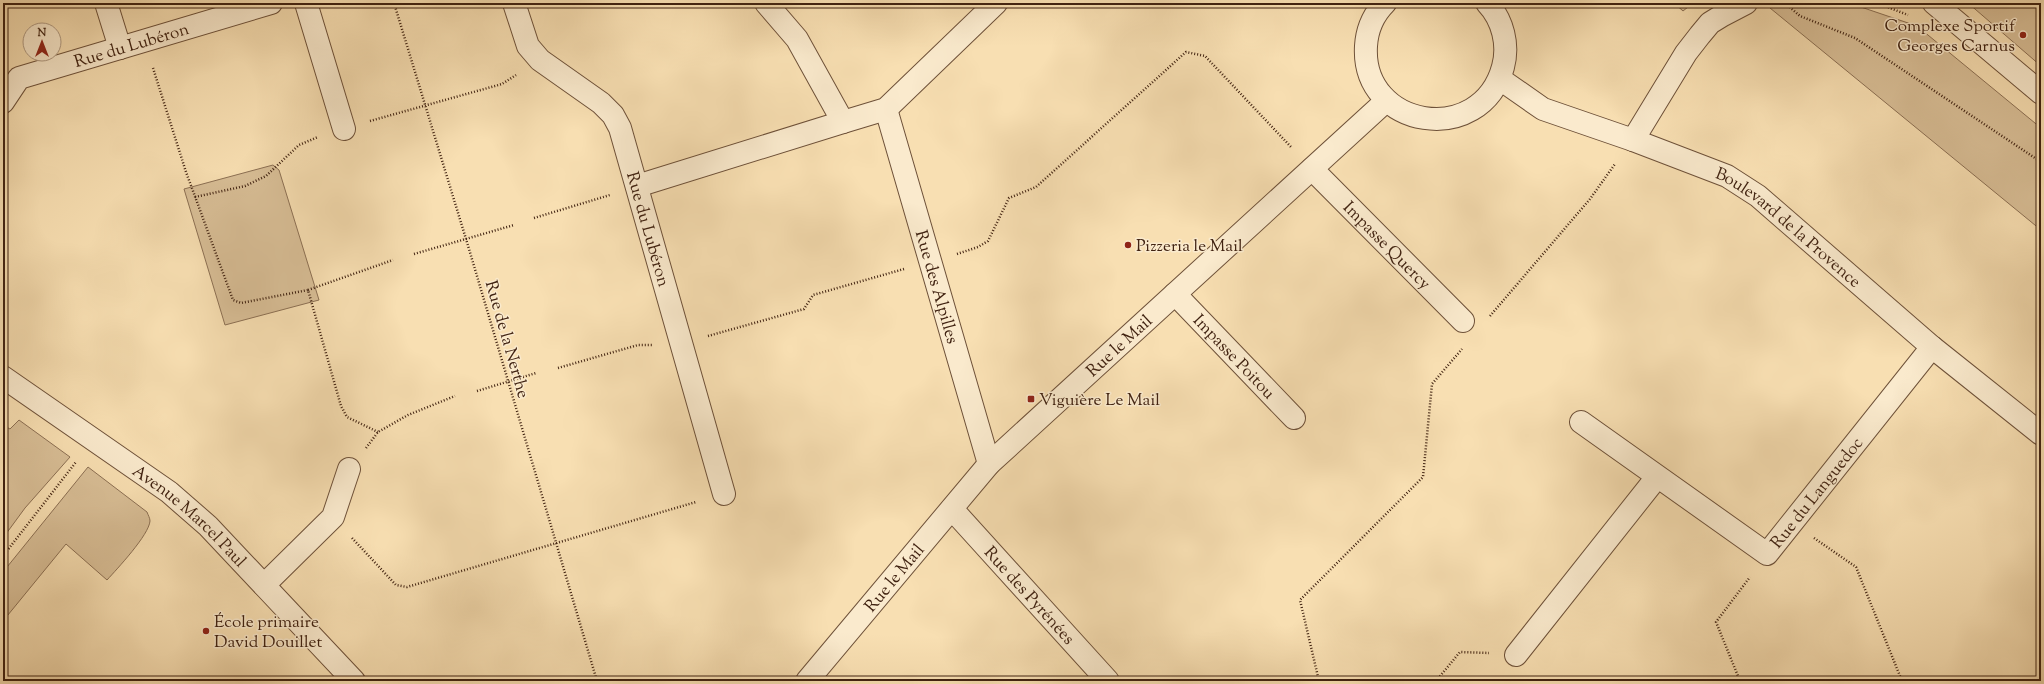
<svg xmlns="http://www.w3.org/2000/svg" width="2044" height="684" viewBox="0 0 2044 684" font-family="'Sorts Mill Goudy',serif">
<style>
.green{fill:#d9bf97;stroke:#8c7054}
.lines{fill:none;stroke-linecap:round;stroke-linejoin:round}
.minor-casing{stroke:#6e5139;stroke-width:24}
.path{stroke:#402211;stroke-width:2.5;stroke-dasharray:1 2;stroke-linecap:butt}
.minor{stroke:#faeacd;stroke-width:22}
.poi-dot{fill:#8f2418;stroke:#faeacd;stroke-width:1.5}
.labels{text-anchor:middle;stroke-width:3;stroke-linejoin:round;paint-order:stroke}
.poi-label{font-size:17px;fill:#402211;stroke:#faeacd;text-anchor:start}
.street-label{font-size:17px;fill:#402211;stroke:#faeacd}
</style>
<rect width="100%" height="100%" fill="#f8dfb2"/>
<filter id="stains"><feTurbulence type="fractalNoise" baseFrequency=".005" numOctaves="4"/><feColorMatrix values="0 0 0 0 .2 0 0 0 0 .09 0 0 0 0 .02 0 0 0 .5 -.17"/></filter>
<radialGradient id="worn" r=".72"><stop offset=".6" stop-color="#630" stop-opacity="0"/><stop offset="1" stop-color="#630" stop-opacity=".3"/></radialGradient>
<g class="green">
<polygon points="1674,3 1693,3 1683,11"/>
<polygon points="1784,3 1855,5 1917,26 2041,128 2041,230 1770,8"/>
<polygon points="1968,3 2041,3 2041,66"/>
<polygon points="273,165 279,170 319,300 225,325 184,189"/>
<polygon points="19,420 70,457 25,508 3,538 3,425 10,429"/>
<path d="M 88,467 L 147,512 C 148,515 150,518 150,521 C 149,535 117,569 107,580 L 66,544 L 3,621 L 3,572 Z"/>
</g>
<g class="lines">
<defs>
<g id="minor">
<polyline points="106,3 120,48"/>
<polyline points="306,3 344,129"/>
<path id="s1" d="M 514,3 L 528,46 L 540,60 L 601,103 L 613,115 L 620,128 L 724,494"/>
<polyline points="766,3 797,39 843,122 886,109 996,3"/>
<path d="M 1385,3 C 1373,15 1367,30 1366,46 C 1361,129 1481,148 1503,67 C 1509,45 1503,20 1487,3"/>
<polyline points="1934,3 2041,93"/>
<path id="s2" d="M 1500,79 L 1543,109 L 1633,140 L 1727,176 L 1758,196 L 1932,347 L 2041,434"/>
<path id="s3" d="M 3,102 L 19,78 L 271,3"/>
<path id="s4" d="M 886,109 L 989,464"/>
<polyline points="1633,140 1686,53 1700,35 1710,23 1723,15 1746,3"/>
<path id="s5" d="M 1312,169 L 1463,321"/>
<polyline points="637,186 843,122"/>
<path id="s6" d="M 1175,294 L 1294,418"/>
<path id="s7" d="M 3,377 L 169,492 L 208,526 L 354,681"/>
<path id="s8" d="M 1581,422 L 1767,554 L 1932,347"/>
<path id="s9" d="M 952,509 L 1108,681"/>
<polyline points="264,585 333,517 349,469"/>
<polyline points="1516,655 1657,477"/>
<path id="s10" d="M 807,681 L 989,464 L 1386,101"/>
</g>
</defs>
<use href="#minor" class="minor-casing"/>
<g class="path">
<polyline points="394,3 466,239 597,681"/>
<polyline points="1785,3 1800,16 1855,38 2041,162"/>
<polyline points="1877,3 1908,15"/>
<polyline points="153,68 186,172 233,300 241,303 308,290 341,406 347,417 378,432"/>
<polyline points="370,121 502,84 516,75"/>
<polyline points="195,197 245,186 266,176 299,145 318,137"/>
<polyline points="534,218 610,195"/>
<polyline points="414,254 514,225"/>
<polyline points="957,254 978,247 988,241 1009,198 1036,187 1186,52 1205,56 1292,148"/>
<polyline points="308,290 393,260"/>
<polyline points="1490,316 1590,199 1615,164"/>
<polyline points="708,336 804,309 813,295 904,269"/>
<polyline points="558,368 638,345 652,345"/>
<polyline points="477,391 536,373"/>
<polyline points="366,448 378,432 408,415 455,396"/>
<polyline points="352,538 396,585 407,587 696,502"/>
<polyline points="1814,538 1856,567 1902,681"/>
<polyline points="3,556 76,462"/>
<polyline points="1319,681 1300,600 1423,477 1432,384 1462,349"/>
<polyline points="1436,681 1460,652 1489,653"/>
<polyline points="1740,681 1716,622 1750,577"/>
</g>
<use href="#minor" class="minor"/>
</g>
<g class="poi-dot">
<circle cx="2023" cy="35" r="4"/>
<circle cx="1128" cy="245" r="4"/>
<rect x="1027" y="395" width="8" height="8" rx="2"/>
<circle cx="206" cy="631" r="4"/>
</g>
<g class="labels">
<g class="poi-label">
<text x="2015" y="31" text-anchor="end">Complexe Sportif<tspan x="2015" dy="20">Georges Carnus</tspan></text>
<text x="1136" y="251">Pizzeria le Mail</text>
<text x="1039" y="405">Viguière Le Mail</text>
<text x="214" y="627">École primaire<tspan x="214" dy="20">David Douillet</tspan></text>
</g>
<g class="street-label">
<text dy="6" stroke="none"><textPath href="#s3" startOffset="146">Rue du Lubéron</textPath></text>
<text dy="6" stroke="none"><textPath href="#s1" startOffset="275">Rue du Lubéron</textPath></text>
<text dy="6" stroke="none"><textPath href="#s2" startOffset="328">Boulevard de la Provence</textPath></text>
<text dy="6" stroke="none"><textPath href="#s5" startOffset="107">Impasse Quercy</textPath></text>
<text dy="6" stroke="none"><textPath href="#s4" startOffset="185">Rue des Alpilles</textPath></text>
<text transform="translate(508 339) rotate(74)" y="6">Rue de la Nerthe</text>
<text dy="6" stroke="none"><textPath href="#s10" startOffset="459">Rue le Mail</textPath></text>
<text dy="6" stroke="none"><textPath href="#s6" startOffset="86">Impasse Poitou</textPath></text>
<text dy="6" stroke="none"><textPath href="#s8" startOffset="307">Rue du Languedoc</textPath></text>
<text dy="6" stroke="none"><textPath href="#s7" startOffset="233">Avenue Marcel Paul</textPath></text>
<text dy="6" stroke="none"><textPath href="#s10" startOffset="135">Rue le Mail</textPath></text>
<text dy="6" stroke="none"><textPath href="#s9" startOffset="116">Rue des Pyrénées</textPath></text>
</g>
</g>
<rect width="2044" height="684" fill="none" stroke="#f8dfb2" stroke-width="16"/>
<rect x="4" y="4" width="2036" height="676" fill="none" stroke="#402211" stroke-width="2"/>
<rect x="8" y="8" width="2028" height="668" fill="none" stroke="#402211"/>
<g transform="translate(42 42)"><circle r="19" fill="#faeacd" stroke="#b09a82"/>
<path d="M0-3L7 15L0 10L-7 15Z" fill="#8f2418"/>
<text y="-6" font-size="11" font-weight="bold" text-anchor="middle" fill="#402211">N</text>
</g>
<rect width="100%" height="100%" filter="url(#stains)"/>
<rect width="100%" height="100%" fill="url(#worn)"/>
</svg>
